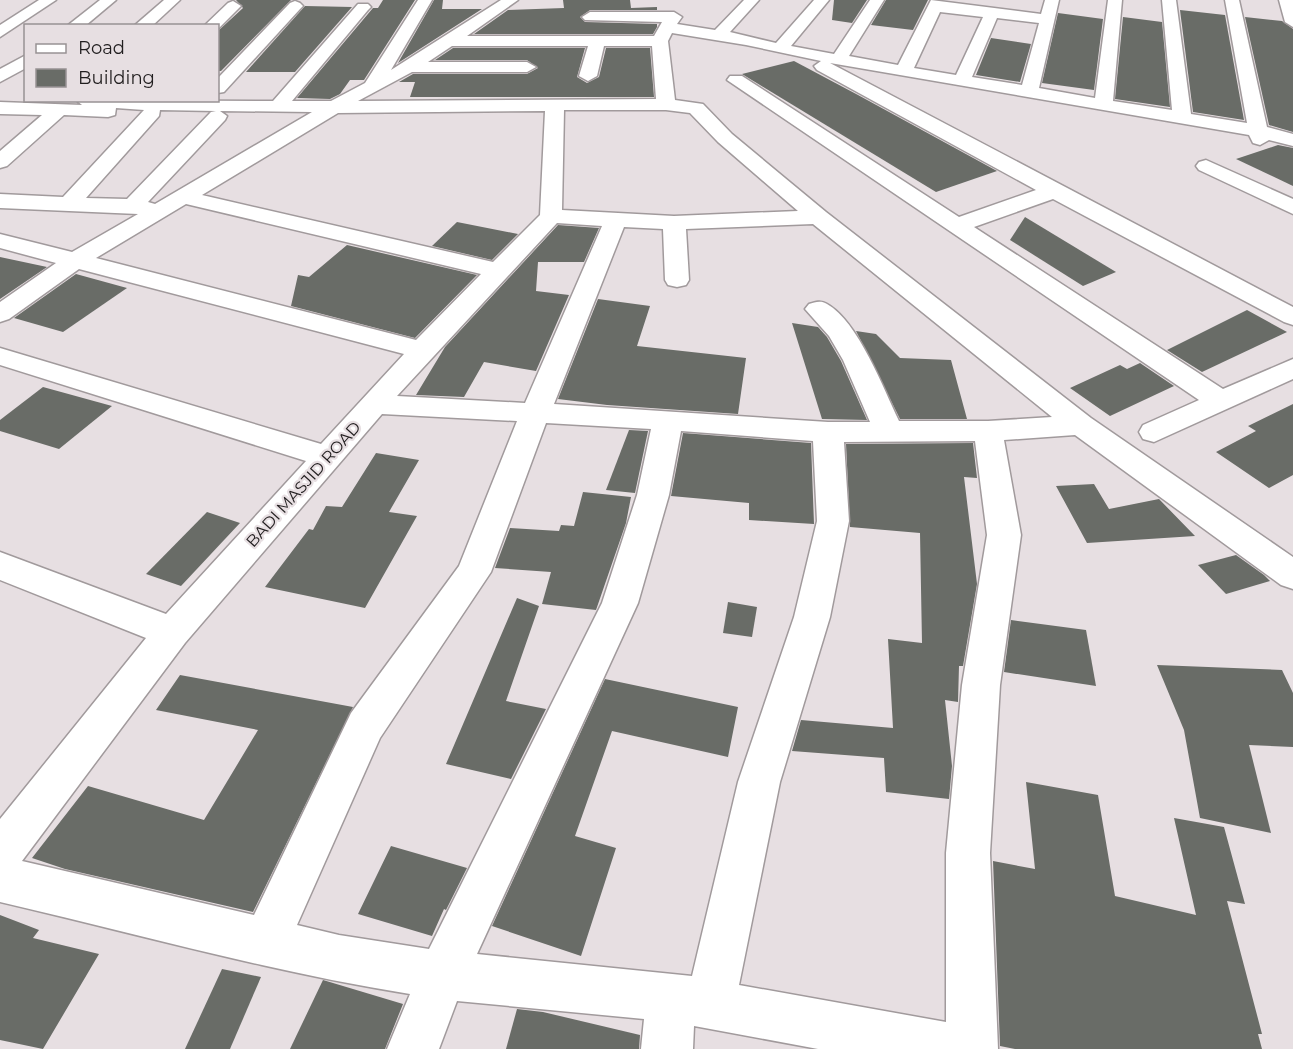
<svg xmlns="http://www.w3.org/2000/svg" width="1293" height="1049" viewBox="0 0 1293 1049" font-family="Montserrat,sans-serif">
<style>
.building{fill:#696c67}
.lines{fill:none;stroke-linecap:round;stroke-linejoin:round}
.minor-casing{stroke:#a19a9c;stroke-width:3}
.minor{fill:#fff;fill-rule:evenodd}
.labels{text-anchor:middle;stroke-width:4.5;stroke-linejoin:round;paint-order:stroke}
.street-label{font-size:16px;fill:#211e1f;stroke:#e7dfe2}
</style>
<rect width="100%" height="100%" fill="#e7dfe2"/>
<g class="building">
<polygon points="236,0 291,0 221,71 218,71 218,31 243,8"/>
<polygon points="383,0 415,0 364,80 350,80 340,94 330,99 297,98 373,8 378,8"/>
<polygon points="434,0 443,0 442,9 482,9 398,63"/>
<polygon points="563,0 630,0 631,8 657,7 657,10 590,10 580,17 585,22 657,24 657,27 653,34 474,34 508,10 564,8"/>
<polygon points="834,0 867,0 852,23 832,20"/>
<polygon points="886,0 928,0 913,30 871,25"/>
<polygon points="305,6 352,7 295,72 246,72"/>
<polygon points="1180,10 1225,15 1244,120 1193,112"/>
<polygon points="1058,13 1103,19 1094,90 1042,83"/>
<polygon points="1123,17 1162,22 1170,107 1115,99"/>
<polygon points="1245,17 1282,21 1293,29 1293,132 1269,125"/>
<polygon points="991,38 1031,44 1020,82 976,75"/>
<polygon points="453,48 585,48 577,77 587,83 599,77 606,48 650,48 654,97 410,97 415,82 399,82 413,74 527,74 538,68 527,60 435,60"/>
<polygon points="794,61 858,95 997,171 936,192 742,74"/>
<polygon points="1278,145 1293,148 1293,186 1236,159"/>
<polygon points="1025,217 1116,272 1083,286 1010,240"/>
<polygon points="457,222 518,234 492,260 432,246"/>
<polygon points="558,225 599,228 584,262 538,262 536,291 569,295 536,371 484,362 464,397 416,395 445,347"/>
<polygon points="347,245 477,275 415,338 291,306 298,275 309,277"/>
<polygon points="0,257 47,267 0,299"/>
<polygon points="76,274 127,288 63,332 14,318"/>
<polygon points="598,299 650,306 637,346 746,358 738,414 607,405 558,399"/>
<polygon points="1247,310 1287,332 1202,372 1167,350"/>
<polygon points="792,323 818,327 827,337 841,361 867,420 822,419"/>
<polygon points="856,331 876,334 900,358 951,360 967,419 900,419"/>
<polygon points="1140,363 1174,386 1110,416 1070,388 1120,365 1127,369"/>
<polygon points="43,387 112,406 59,449 0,431 0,420"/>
<polygon points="1293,404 1293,475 1269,488 1216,452 1256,431 1248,426"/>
<polygon points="629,430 648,431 635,493 606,490"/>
<polygon points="683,433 811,443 814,524 749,520 749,503 671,496"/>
<polygon points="973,443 977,478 964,477 977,584 963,666 959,666 958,702 945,700 952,766 949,799 886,792 884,758 792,751 801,720 893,728 888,639 922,643 920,533 850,527 846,444"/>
<polygon points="376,453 419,460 389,512 417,516 365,608 265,587 309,529 313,530 326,506 342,507"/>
<polygon points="1094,484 1109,509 1159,499 1195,536 1087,543 1056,486"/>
<polygon points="583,492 631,497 626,523 596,610 542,604 551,572 495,568 510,528 559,531 561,525 574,526"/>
<polygon points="207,512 240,523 181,586 146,574"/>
<polygon points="1236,555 1264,575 1270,581 1226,594 1198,565"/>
<polygon points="517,598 539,606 506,701 546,709 511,779 446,764"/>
<polygon points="728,602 757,607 752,637 723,633"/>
<polygon points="1011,620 1086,630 1096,686 1004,672"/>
<polygon points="1157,665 1282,670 1293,693 1293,747 1249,745 1271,833 1200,818 1184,730"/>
<polygon points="180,675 353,707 253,912 65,869 32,858 88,786 204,820 258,730 156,710"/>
<polygon points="605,679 738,707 728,757 612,731 575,836 616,848 581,956 492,926"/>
<polygon points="1026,782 1098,795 1115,896 1196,915 1174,818 1224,827 1245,904 1227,901 1262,1034 1258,1034 1262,1049 1015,1049 1000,1046 993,861 1035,869"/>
<polygon points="391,846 467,868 446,910 444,909 432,936 358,914"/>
<polygon points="0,915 39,930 33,938 99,954 43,1049 0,1040"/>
<polygon points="222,969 261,977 230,1049 185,1049"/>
<polygon points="323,980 403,1004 385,1049 290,1049"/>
<polygon points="517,1009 543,1012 640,1035 639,1049 506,1049"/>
</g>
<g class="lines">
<defs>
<g id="minor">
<polygon points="39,0 56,0 0,37 0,25"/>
<polygon points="100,0 116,0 85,26 67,26"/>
<polygon points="164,0 180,0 152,26 134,26"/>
<path d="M 418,0 L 432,0 L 391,70 L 501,0 L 518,0 L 467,36 L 654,36 L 662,22 L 585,20 L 582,17 L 590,12 L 674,12 L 682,17 L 677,24 L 715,30 L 744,0 L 759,0 L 730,32 L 776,43 L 814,0 L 829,0 L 791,46 L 834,54 L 870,0 L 884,0 L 849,56 L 898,65 L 931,0 L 1041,14 L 1045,0 L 1059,0 L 1039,88 L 1095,98 L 1108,0 L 1122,0 L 1113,101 L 1172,110 L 1162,0 L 1176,0 L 1191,114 L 1247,123 L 1225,0 L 1239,0 L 1267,127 L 1293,134 L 1293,146 L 1269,140 L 1260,145 L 1253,143 L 1249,135 L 830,63 L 1293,307 L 1293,325 L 1284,322 L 1053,199 L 974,227 L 1223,389 L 1293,359 L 1293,379 L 1154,442 L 1143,439 L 1139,432 L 1143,425 L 1199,400 L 727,80 L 730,76 L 742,76 L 959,217 L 1036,190 L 817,70 L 814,66 L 821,61 L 746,45 L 672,33 L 668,41 L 675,100 L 703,104 L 732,134 L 826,212 L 1091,418 L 1293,557 L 1293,589 L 1281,585 L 1075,435 L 1004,440 L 1021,535 L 1000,685 L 990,853 L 998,1049 L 818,1049 L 694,1026 L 693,1049 L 641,1049 L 644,1019 L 457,1001 L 439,1049 L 387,1049 L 410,994 C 272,972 137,934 0,902 L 0,819 L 146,638 L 0,580 L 0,552 L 166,614 L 306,461 L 0,365 L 0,348 L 321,444 L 404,354 L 79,269 L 9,319 L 0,322 L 0,302 L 56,263 L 0,248 L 0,234 L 72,252 L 138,214 L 0,208 L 0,194 L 63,197 L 144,110 L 116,108 L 115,115 L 108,117 L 64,115 L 7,166 L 0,168 L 0,151 L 42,115 L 0,114 L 0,102 L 82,105 L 76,100 L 273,101 L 358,4 L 368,4 L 371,7 L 368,10 L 292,101 L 331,101 L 365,83 ZM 940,12 L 983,17 L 956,75 L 914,68 ZM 997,18 L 1039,23 L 1022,85 L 972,77 ZM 452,46 L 588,46 L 579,76 L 588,81 L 597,76 L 604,46 L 652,46 L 656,99 L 358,101 L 412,72 L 527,72 L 536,67 L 527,62 L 428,62 ZM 160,110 L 216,111 L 211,112 L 127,199 L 86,198 L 159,116 ZM 564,110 L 666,110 L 690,113 L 718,142 L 798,211 L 674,216 L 562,210 ZM 220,111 L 312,112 L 155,204 L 148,202 L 225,120 L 227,116 ZM 545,111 L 540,215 L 493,262 L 202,195 L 338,113 ZM 186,204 L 481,274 L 416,340 L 96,258 ZM 557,223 L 602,226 L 525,403 L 397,396 ZM 813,224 L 1052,417 L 988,421 L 899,421 C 884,390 858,321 827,304 C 821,300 815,302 809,304 L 805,309 L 829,336 L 843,360 L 870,422 L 828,422 L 554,404 L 624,227 L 663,229 L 665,280 L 668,285 L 677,287 L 686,285 L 689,280 L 686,229 ZM 382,414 L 517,421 L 459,566 L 351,713 L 254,915 L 22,861 L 185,643 ZM 546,423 L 651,429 L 637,495 L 602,603 L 429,949 L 339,935 L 297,925 L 380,738 L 491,572 ZM 681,431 L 813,441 L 817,521 L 794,617 L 738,782 L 692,976 L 477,954 L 638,603 L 669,495 ZM 975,441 L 987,535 L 962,685 L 946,853 L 946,1022 L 739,985 L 780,782 L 830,617 L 849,521 L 844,442 Z"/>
<polygon points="1279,0 1293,0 1293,27 1285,22"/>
<polygon points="233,1 241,6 218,29 218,26 204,26 228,3"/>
<polygon points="295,1 300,3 303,6 300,9 224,92 218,93 218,78 290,3"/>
<polygon points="26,55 26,68 0,82 0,69"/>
<polygon points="1206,160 1293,199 1293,214 1199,170 1196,166 1199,162"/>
</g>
</defs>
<use href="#minor" class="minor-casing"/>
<use href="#minor" class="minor"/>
</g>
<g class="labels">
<g class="street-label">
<text transform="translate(303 484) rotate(-48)" y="6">BADI MASJID ROAD</text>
</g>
</g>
<rect x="24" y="24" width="195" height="78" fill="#e7dfe2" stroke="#989294" stroke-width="1.5"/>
<rect x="36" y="44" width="30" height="9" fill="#ffffff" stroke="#989294" stroke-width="1.5"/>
<text x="78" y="54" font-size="18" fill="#211e1f">Road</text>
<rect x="36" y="69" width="30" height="18" fill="#696c67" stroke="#989294" stroke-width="1.5"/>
<text x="78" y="84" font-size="18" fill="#211e1f">Building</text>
</svg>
